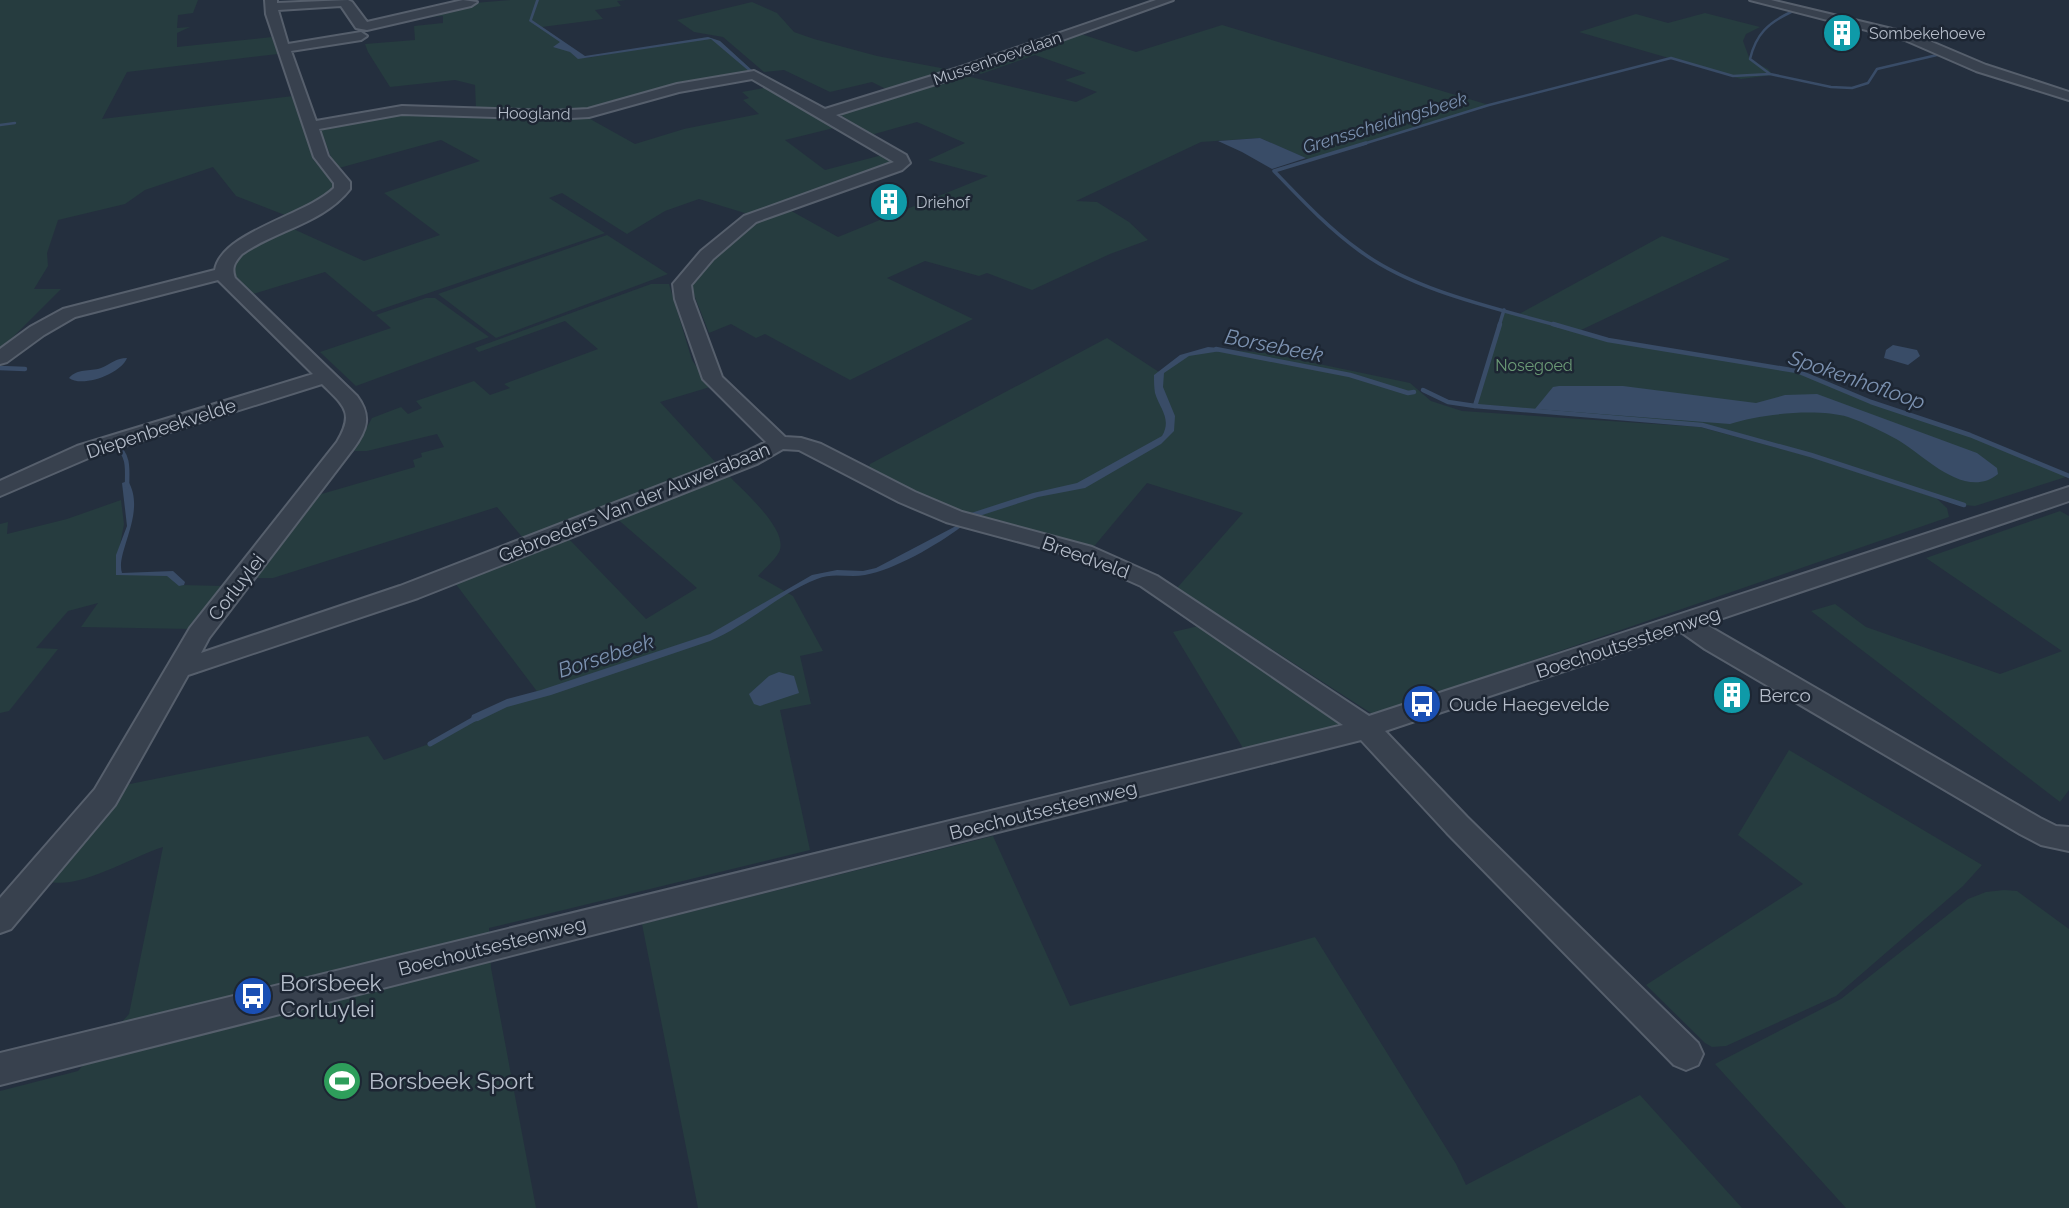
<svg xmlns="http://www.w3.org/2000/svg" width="2069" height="1208" viewBox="0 0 2069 1208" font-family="Raleway,sans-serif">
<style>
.green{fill:#263c3f}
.water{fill:#394c67}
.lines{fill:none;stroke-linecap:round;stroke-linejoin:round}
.stream-far3{stroke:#394c67;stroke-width:2.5}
.stream-far2{stroke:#394c67;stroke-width:3.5}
.stream-far1{stroke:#394c67;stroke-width:4.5}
.stream{stroke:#394c67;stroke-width:5}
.minor-casing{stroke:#565f6c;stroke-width:4}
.minor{fill:#38414e;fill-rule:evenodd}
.labels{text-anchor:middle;stroke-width:5;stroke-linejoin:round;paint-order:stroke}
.far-poi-label{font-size:16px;fill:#b4bcc9;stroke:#1d2633;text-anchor:start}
.far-street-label{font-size:16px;fill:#b4bcc9;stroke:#1d2633}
.far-park-label{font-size:16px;fill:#6b9a76;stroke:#1d2633}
.far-water-label{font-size:18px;font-style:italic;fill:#7c92b1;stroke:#1d2633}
.street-label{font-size:19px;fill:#b4bcc9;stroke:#1d2633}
.poi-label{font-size:19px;fill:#b4bcc9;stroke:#1d2633;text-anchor:start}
.water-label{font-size:21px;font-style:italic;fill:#7c92b1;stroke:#1d2633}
.near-poi-label{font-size:23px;fill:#b4bcc9;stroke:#1d2633;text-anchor:start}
</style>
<rect width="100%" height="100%" fill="#242f3e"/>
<g class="green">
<polygon points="0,0 198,0 193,13 178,15 177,28 190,27 177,33 177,47 272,37 278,54 127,72 102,119 293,96 313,159 333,183 332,191 290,217 236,196 213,167 145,190 125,204 58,220 47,253 48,266 34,289 61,289 0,350"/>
<polygon points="510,0 626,0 617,1 621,6 595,10 603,19 542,27 586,58 708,37 720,41 754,72 697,81 582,112 476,109 475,85 455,80 390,87 368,52 365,44 415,40 414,26 443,23 443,16 429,17 429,14 474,3"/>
<polygon points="752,2 777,13 794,32 814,39 877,56 957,71 890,91 872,82 830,92 784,70 764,72 723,37 694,32 677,20"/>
<polygon points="1705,13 1760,27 1746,34 1743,41 1750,60 1768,69 1773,75 1741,79 1579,32 1636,14 1668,23"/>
<polygon points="1222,25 1489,105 1310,160 1260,138 1201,142 1076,201 1097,202 1129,222 1148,240 1110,254 1032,290 987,273 979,276 925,261 887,278 973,319 850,380 765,334 756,338 731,324 709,333 691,287 707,266 756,220 786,208 838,237 988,176 928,160 965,143 917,122 871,135 838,113 958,74 1076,102 1097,92 1065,80 1086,73 1035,55 981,74 971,70 1078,33 1136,52"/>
<polygon points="775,86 842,126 785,140 825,170 886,154 894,160 892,165 748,214 699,199 665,211 627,234 562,193 549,198 605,233 373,312 325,272 253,294 233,273 234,261 239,254 289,227 364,261 440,235 384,193 480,161 441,140 339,168 331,157 320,127 397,111 583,115 635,144 684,129 759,114 743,100 749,98 742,92"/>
<polygon points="607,235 668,274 496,338 438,294"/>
<polygon points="1662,236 1730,259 1579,331 1608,340 1797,371 1871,402 1970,435 2069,476 1975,506 1964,505 1811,455 1702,425 1475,406 1504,310 1519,314"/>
<polygon points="651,284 669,284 692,360 710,387 660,402 718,465 528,544 497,507 273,578 255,578 318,495 415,467 413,460 422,457 421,453 444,447 437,434 367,451 354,451 372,418 401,407 408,414 422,408 416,401 474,381 490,395 510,388 504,384 598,349 565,321 479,352 475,348"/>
<polygon points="426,298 435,298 489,337 356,386 320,352 391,328 376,315"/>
<polygon points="1107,338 1159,372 1187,354 1216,349 1266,353 1410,383 1431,401 1462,411 1700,427 1812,457 1936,498 1947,508 1949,517 1374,715 1177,588 1243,513 1147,483 1091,550 958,515 869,468 870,464"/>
<path d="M 727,474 C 741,489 790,530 779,552 C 775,560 764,569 758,576 L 793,596 L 823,651 L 800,656 L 811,704 L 780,710 L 810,850 L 489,928 L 491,968 L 536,1208 L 0,1208 L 0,1091 L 78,1071 L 129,1014 L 163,847 C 131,857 78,891 47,881 L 125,785 L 368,736 L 384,760 L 429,744 L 476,718 L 539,694 L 455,583 L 568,538 L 646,619 L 697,588 L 615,517 Z"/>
<polygon points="121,500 124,524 117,561 118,575 172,572 181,585 224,586 192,629 81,627 98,603 68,611 36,648 58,649 9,711 0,713 0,524 8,522 7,534 67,519"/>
<polygon points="2060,511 2069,516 2069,790 2060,802 1811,611 1835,604 1866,627 2000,674 2062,651 1926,558"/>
<polygon points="1207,624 1343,724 1243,748 1173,632"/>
<polygon points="1789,750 1982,865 1963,886 1836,996 1726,1046 1712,1047 1705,1043 1646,985 1803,884 1738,835"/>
<polygon points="993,836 1070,1006 1315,937 1456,1164 1466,1185 1640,1095 1742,1208 698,1208 642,924"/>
<polygon points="2004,890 2017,891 2069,929 2069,1208 1846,1208 1715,1064 1841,999 1968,899 1986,892"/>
</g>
<g class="water">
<polygon points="536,0 539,0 532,20 585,56 708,37 720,41 754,72 750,72 711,39 578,59 570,52 553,47 560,42 529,21"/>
<polygon points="1260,138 1306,158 1272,169 1242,152 1218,141"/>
<polygon points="1893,345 1917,350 1920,356 1908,365 1884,358 1886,350"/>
<path d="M 1208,347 L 1219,348 L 1221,351 L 1189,356 L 1164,373 L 1163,387 L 1175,416 L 1174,431 L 1161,444 L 1085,488 L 1038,497 L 973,518 L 968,514 L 1033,493 L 1077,483 L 1162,436 C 1172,419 1160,409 1155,393 C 1154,387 1154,381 1154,375 L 1180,355 Z"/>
<path d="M 127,358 C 121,374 82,388 69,378 C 78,368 89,372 101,368 C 111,364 116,358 127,358 Z"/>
<path d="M 1559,386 L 1623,386 L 1756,403 L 1785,395 L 1817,394 L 1977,453 L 1997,468 L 1998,474 C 1965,501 1924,455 1898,440 C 1882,431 1865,423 1848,417 C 1817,408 1760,414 1730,424 L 1535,409 L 1553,387 Z"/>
<path d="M 128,481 C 147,512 115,553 122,573 L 173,571 L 185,582 L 184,585 L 179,586 L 167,576 L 116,575 L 116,555 L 127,526 L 122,483 Z"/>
<path d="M 956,526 L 961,527 C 937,545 894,570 865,575 C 848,578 833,572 817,579 C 778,594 748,625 710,641 L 551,695 L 507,707 L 478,721 L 470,722 L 472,715 L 507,699 L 541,690 L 710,634 L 812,575 L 837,570 L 863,571 L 876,568 Z"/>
<polygon points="779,672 794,676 799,693 760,706 754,704 749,694 769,676"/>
</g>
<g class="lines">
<g class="stream-far3">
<path d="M 1791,12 C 1768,23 1756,34 1750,59 L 1770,74 L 1831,87 L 1852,88 L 1868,83 L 1877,69 L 1937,55"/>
<polyline points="0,125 15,123"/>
<polyline points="1360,145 1489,105 1671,58 1733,76 1770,74"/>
</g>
<g class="stream-far2">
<path d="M 1366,143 L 1274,171 C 1301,199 1328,228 1360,251 C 1414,291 1495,308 1559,326"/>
<polyline points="1499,326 1504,310"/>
</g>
<g class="stream-far1">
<polyline points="1553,324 1608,340 1797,371 1871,402 1970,435 2069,476"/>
<polyline points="1216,349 1350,375 1408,393 1414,392"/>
<polyline points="0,368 25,369"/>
<polyline points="1423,390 1448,402 1475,406 1500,324"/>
<polyline points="1475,406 1702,425 1811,455 1964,505"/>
<path d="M 116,446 C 130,455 127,472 127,487"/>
</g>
<polyline class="stream" points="430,744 476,718"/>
<defs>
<g id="minor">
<path d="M 265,0 L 277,0 L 277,3 L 348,0 L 352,2 L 367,22 L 463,0 L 477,2 L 471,6 L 367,30 L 356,28 L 341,6 L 278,10 L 288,44 L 361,32 L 367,36 L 361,40 L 291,51 L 316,121 L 402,106 L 552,111 L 588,109 L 677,84 L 754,71 L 825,109 L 961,67 L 1156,0 L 1173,0 L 971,73 L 836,115 L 906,155 L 910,163 L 902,170 L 756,222 L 713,259 L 691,285 L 693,299 L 722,377 L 785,437 L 801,438 L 821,444 L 915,492 L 962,512 L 1092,547 L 1157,576 L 1369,716 L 2069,487 L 2069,501 L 1705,624 L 2040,818 L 2056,826 L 2069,827 L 2069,851 L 2041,845 L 2020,834 L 1705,649 L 1681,632 L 1385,731 L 1467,817 L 1698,1043 L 1703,1054 L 1698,1065 L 1686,1070 L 1674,1065 L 1447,833 L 1361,740 L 0,1085 L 0,1053 L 1343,725 L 1141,586 L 1076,557 L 946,522 L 899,502 L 799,450 L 783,449 L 757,464 L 418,598 L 188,675 L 115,805 L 11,929 L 0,933 L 0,898 L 95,789 L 190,628 L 337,442 C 355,412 344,406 322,384 L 93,456 L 0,496 L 0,481 L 77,446 L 313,374 L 218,280 L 75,317 L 44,335 L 7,362 L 0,364 L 0,349 L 30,327 L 63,309 L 215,270 C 221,232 307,215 334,188 L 334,183 L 314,157 L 266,14 ZM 752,79 L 894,162 L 744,216 L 701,251 L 673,284 L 675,299 L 703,379 L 766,442 L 741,454 L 400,586 L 201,653 L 209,638 L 353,449 C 367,430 372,416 357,396 L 235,278 C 231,267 235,262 242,254 C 276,230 324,223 350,189 L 350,182 L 328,156 L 319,129 L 402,114 L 552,119 L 589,117 L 679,92 Z"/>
<polygon points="1750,0 1771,0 1913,34 1986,65 2069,92 2069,100 1976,71 1905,40"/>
</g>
</defs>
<use href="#minor" class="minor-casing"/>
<use href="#minor" class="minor"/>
</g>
<defs>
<symbol id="building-disc" viewBox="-11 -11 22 22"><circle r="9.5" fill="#0f9aa8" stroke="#1d2633"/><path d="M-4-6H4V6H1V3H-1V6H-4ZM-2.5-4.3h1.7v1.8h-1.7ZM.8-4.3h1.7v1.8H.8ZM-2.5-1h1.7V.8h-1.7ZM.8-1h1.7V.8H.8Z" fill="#fff"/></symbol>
<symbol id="bus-disc" viewBox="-11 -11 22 22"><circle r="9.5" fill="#1a4fb4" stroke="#1d2633"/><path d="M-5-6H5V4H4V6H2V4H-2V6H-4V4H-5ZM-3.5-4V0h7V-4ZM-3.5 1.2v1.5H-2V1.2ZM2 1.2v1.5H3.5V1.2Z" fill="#fff"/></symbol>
<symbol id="stadium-disc" viewBox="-11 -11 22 22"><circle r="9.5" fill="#2e9e5b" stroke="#1d2633"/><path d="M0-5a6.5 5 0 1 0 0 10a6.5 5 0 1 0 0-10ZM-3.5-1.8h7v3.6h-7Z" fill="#fff"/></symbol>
</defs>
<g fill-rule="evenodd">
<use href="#building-disc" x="1820" y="11" width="44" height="44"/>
<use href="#building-disc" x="867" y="180" width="44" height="44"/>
<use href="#building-disc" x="1710" y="673" width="44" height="44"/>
<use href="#bus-disc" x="1400" y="682" width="44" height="44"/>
<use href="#bus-disc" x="231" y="974" width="44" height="44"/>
<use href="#stadium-disc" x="320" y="1059" width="44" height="44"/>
</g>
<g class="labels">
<g class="far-poi-label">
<text x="1869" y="39">Sombekehoeve</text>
<text x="916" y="208">Driehof</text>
</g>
<g class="far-street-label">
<text transform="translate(997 58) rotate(-19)" y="6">Mussenhoevelaan</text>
<text transform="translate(534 113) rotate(1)" y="6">Hoogland</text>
</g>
<g class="far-park-label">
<text x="1534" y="371">Nosegoed</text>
</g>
<g class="far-water-label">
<text transform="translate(1385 123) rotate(-17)" y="6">Grensscheidingsbeek</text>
</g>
<g class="street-label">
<text transform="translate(161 428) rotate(-18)" y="7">Diepenbeekvelde</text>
<text transform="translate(634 502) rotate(-22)" y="7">Gebroeders Van der Auwerabaan</text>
<text transform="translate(1086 557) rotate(20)" y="7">Breedveld</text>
<text transform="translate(236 587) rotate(-52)" y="7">Corluylei</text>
<text transform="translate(1628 642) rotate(-18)" y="7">Boechoutsesteenweg</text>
<text transform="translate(1043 810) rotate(-14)" y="7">Boechoutsesteenweg</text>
<text transform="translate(492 946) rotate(-14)" y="7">Boechoutsesteenweg</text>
</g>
<g class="poi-label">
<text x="1759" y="702">Berco</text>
<text x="1449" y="711">Oude Haegevelde</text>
</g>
<g class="water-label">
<text transform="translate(1274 346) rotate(11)" y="7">Borsebeek</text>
<text transform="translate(1857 380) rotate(19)" y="7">Spokenhofloop</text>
<text transform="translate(606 656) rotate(-18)" y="7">Borsebeek</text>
</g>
<g class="near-poi-label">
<text x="280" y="991">Borsbeek<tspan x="280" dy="26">Corluylei</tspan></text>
<text x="369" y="1089">Borsbeek Sport</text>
</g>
</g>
</svg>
